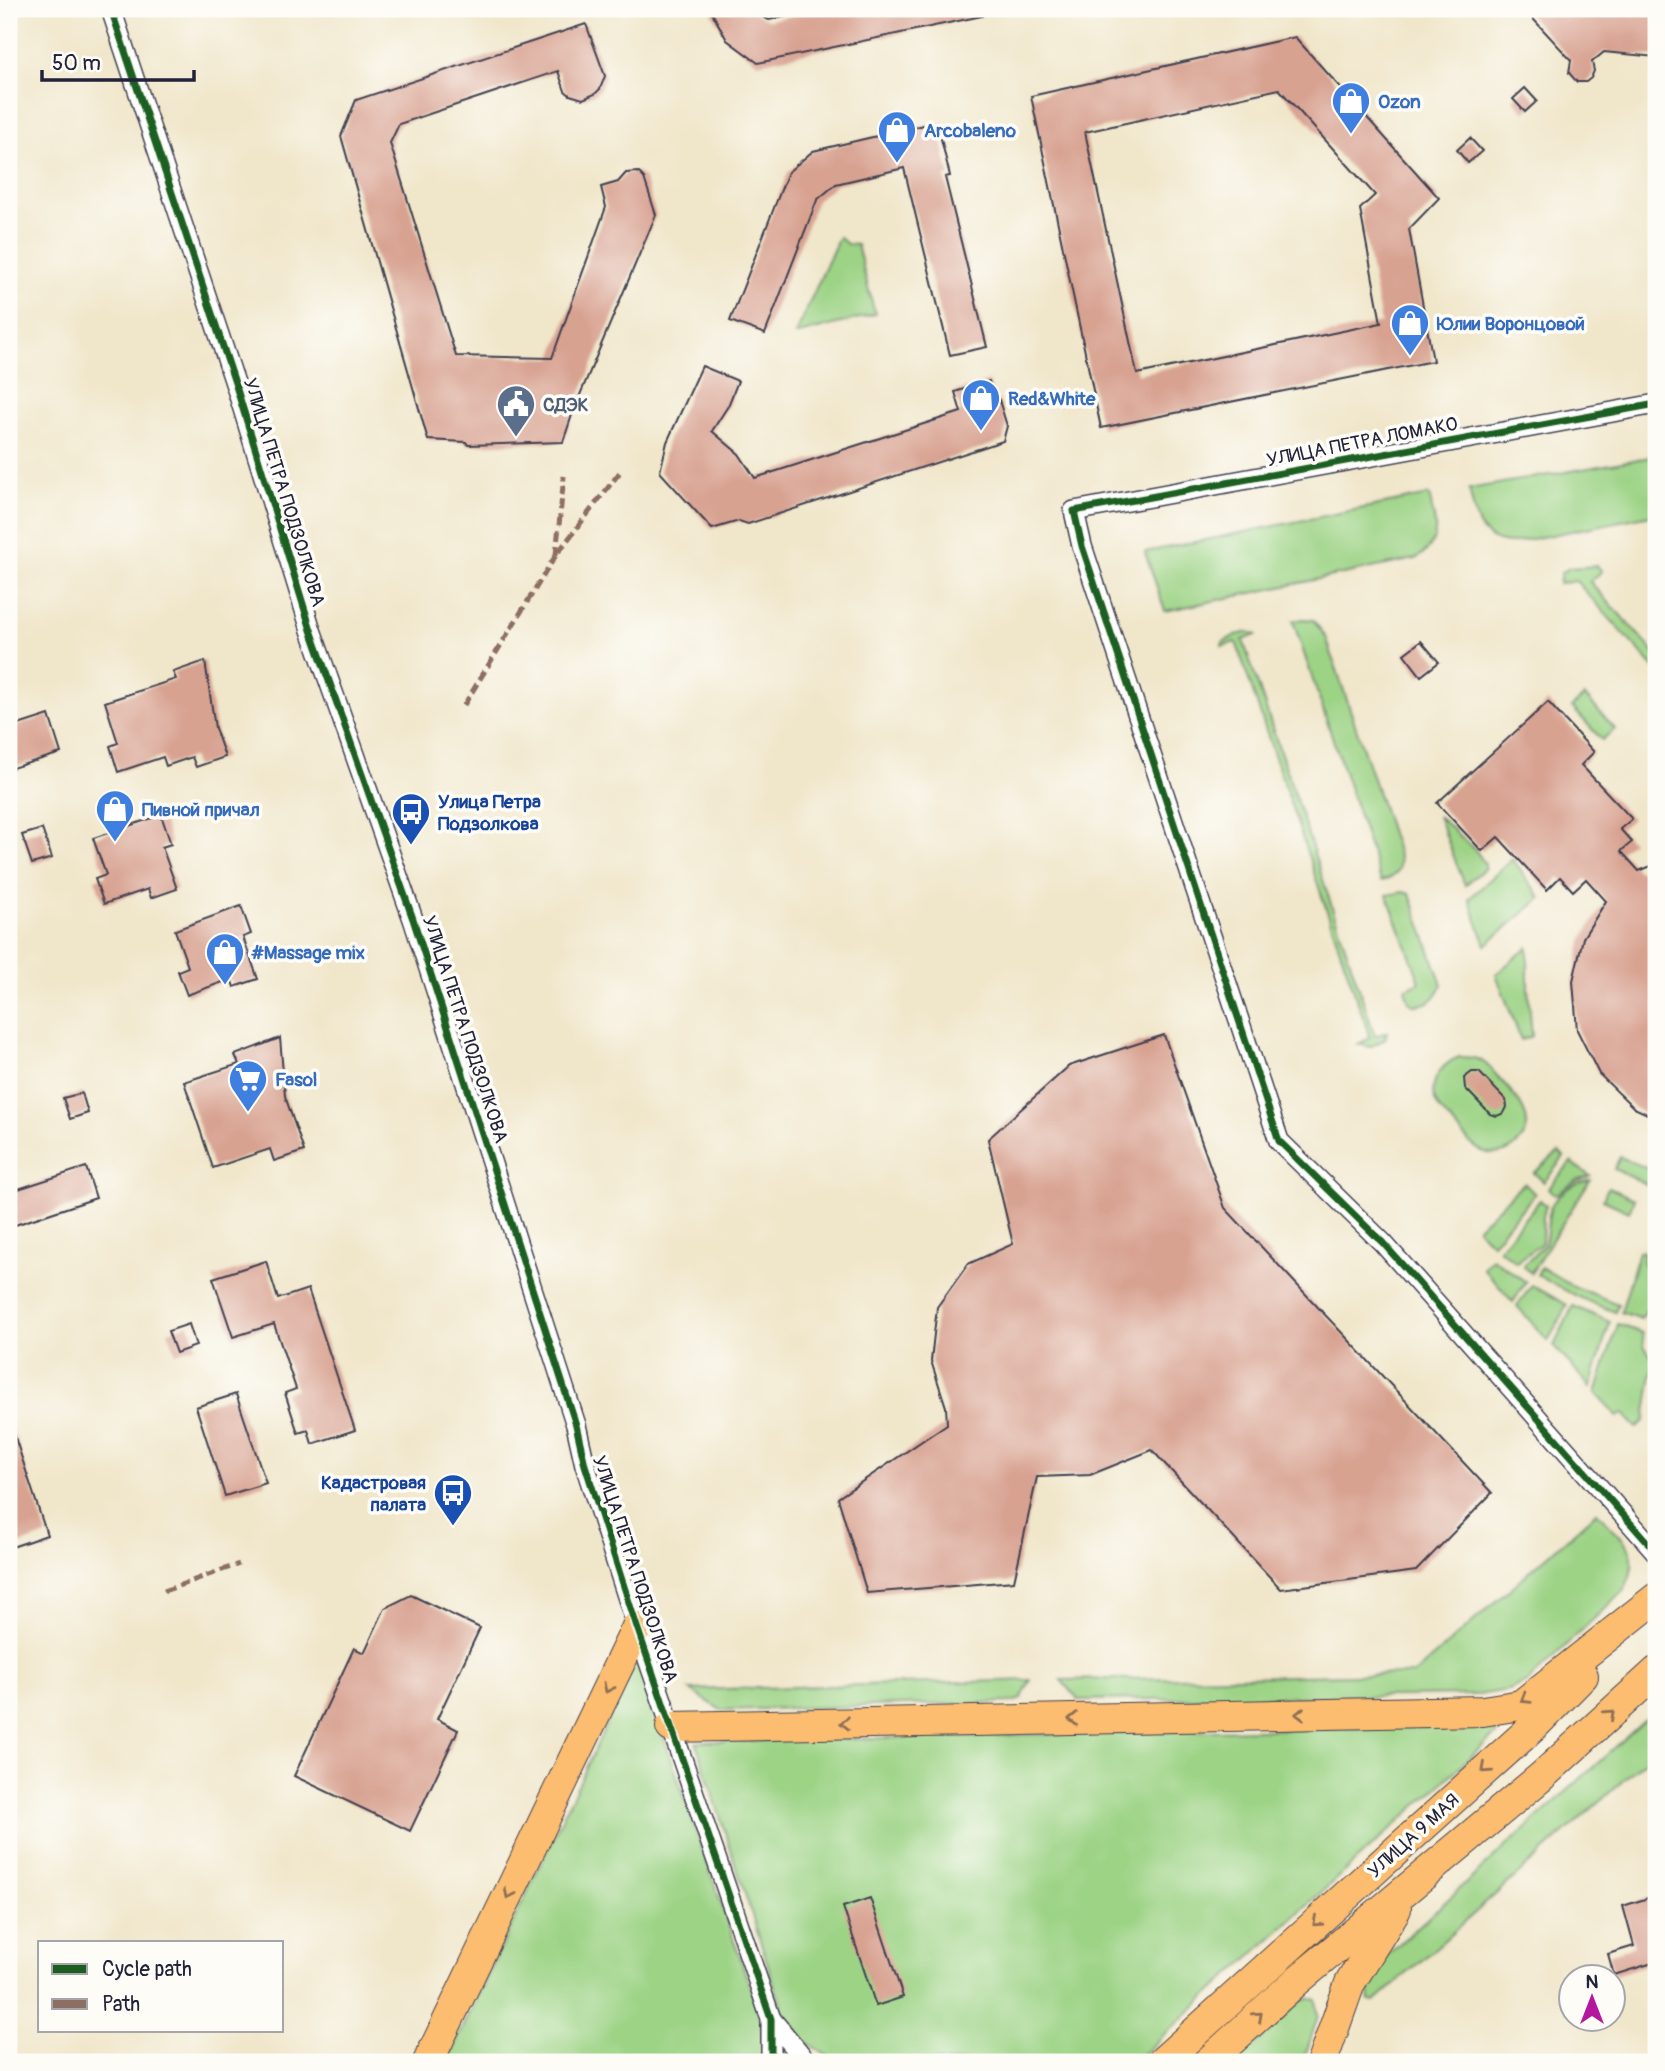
<svg xmlns="http://www.w3.org/2000/svg" width="1665" height="2071" font-family="Pangolin,sans-serif">
<style>
.green{fill:#9cd385;stroke:#5f7a60;stroke-width:2}
.building{fill:#d8a291;fill-rule:evenodd}
.lines{fill:none;stroke-linecap:round;stroke-linejoin:round}
.minor-casing{stroke:#413f50;stroke-width:22}
.primary-casing{stroke:#413f50;stroke-width:32}
.minor{stroke:#fff;stroke-width:19}
.primary{stroke:#fcbd6f;stroke-width:30}
.quiet{stroke:#8d6e63;stroke-width:5;stroke-dasharray:10 5;stroke-linecap:butt}
.cycleway-casing{stroke:#fdfcf7;stroke-width:11}
.cycleway{stroke:#1b5e20;stroke-width:7}
.oneway{stroke:#8f7055}
.labels{text-anchor:middle;stroke-width:7;stroke-linejoin:round;paint-order:stroke}
.shop-label{font-size:19px;font-weight:bold;fill:#366cbe;stroke:#fdfcf7;text-anchor:start}
.service-label{font-size:19px;font-weight:bold;fill:#4e5e75;stroke:#fdfcf7;text-anchor:start}
.street-label{font-size:19px;fill:#22223b;stroke:#fdfcf7}
.transit-label{font-size:19px;font-weight:bold;fill:#164399;stroke:#fdfcf7;text-anchor:start}
</style>
<rect width="100%" height="100%" fill="#fdfcf7"/>
<filter id="ink" filterUnits="userSpaceOnUse"><feTurbulence type="fractalNoise" baseFrequency=".0143" numOctaves="2"/><feDisplacementMap in="SourceGraphic" scale="14" xChannelSelector="R" yChannelSelector="G"/><feConvolveMatrix kernelMatrix="1 2 1 2 8 2 1 2 1" color-interpolation-filters="sRGB"/></filter>
<filter id="wash" filterUnits="userSpaceOnUse"><feTurbulence type="fractalNoise" baseFrequency=".00686" numOctaves="4" result="noise"/><feDisplacementMap in="SourceGraphic" scale="28" xChannelSelector="R" yChannelSelector="G"/><feGaussianBlur stdDeviation="1.57" result="paint"/><feColorMatrix in="noise" values="0 0 0 0 0 0 0 0 0 0 0 0 0 0 0 0 0 1.4 0 .05"/><feComposite in="paint" operator="in"/></filter>
<g filter="url(#wash)">
<rect width="100%" height="100%" fill="#f0e6ca"/>
<g class="green">
<path d="M839,237l8,7 10,1 18,69 -80,21z"/>
<path d="M1656,456v58l-144,29c-36,-1 -36,-26 -43,-54z"/>
<path d="M1429,495c6,27 15,48 -14,64l-250,52 -20,-59z"/>
<path d="M1597,566l5,5 -12,11 66,72v16l-80,-89 -17,2 2,-10 8,-5z"/>
<path d="M1303,619l10,1 13,17 73,220c2,15 -5,21 -18,24l-88,-260z"/>
<path d="M1249,632l7,3 -13,5 132,396 12,-4 -2,7 -15,8 -12,-3 12,-6 -134,-396 -14,4 1,-4 13,-7z"/>
<path d="M1585,696l30,33 -13,11 -30,-33z"/>
<path d="M1438,816l38,35 9,13v4l-20,17z"/>
<path d="M1512,859l29,39 -55,47 -17,-46z"/>
<path d="M1403,892l7,2 32,91c-6,14 -13,20 -29,20l-4,-4 -4,-12 15,-7 -33,-87z"/>
<path d="M1528,947v41l4,48 -11,4 -25,-66z"/>
<path d="M1459,1057c8,0 15,0 21,3 8,4 14,13 20,19 16,18 43,45 15,67 -8,7 -20,10 -30,6 -12,-3 -20,-15 -28,-24 -6,-7 -13,-13 -18,-20 -14,-21 0,-43 20,-51z"/>
<path d="M1559,1152l5,5 -20,25 -10,-9z"/>
<path d="M1620,1157l34,14 -4,15 -36,-17z"/>
<path d="M1571,1162l19,14 -14,5 -21,14 -6,-7z"/>
<path d="M1590,1180l-59,93 -7,-6 1,-3 20,-20c6,-25 -3,-39 24,-56 7,-4 13,-8 21,-8z"/>
<path d="M1524,1183l11,11 -43,49 -15,-15z"/>
<path d="M1608,1187l26,12 -5,13 -26,-12z"/>
<path d="M1540,1200l6,5 -3,11 -1,27 -26,19 -17,-13z"/>
<path d="M1639,1251l5,1 -1,10 13,34 -15,23 -20,-7z"/>
<path d="M1492,1258l34,24 -13,20 -30,-34z"/>
<path d="M1541,1267l30,18 47,19 -3,8c-28,-10 -53,-22 -78,-37z"/>
<path d="M1532,1285l35,20 -19,36 -31,-35z"/>
<path d="M1573,1306l37,16 -20,65 -36,-41z"/>
<path d="M1618,1324l24,9 2,13 10,14 -9,60 -8,8 -14,-15 -5,4 -22,-24z"/>
<path d="M1597,1512c26,28 49,40 26,79l-96,91 -19,8 -30,5 -400,5 -17,-20 353,-6z"/>
<path d="M637,1660l121,350 6,28 -2,24h-315z"/>
<path d="M1031,1680l-10,19 -8,3 -292,8 -31,-20z"/>
<path d="M1656,1710v41l-281,251 -5,-1c-4,-17 7,-32 16,-45z"/>
<path d="M1494,1725l4,7 -364,330h-298l-32,-22 -21,-29 -87,-269z"/>
<path d="M1305,1998l11,2 2,16 -15,46h-68z"/>
</g>
<g id="blocks">
<g class="building">
<path d="M710,9h44l2,5 13,6 56,-11h156l1,7 -224,47 -31,-23z"/>
<path d="M1524,9h132v48l-52,-5 -12,10 2,9 -3,7 -5,4h-9l-8,-9 2,-13z"/>
<path d="M586,24l19,52 -5,13 -5,5 -12,5 -13,-4 -5,-4 -7,-20 -159,53 -9,19 66,213 96,2 54,-151 -5,-20 17,-5 8,-9 12,-1 6,6 12,37 -82,194 -11,33 -95,3 -2,-3 -38,-2 -87,-304 15,-36z"/>
<path d="M1295,37l144,161 -30,31 24,132 -332,67 -70,-332zM1279,89l96,106 -15,14 21,114 -244,51 -52,-242z"/>
<path d="M1525,88l12,13 -12,11 -12,-13z"/>
<path d="M937,122l13,54 -5,1 42,170 -37,8 -46,-187 -68,16 -19,16 -52,134 -35,-13 58,-149 25,-21z"/>
<path d="M1470,138l12,13 -14,12 -11,-13z"/>
<path d="M702,366l36,15 -10,25 -16,25 27,23 16,24 206,-66 -6,-20 34,-11 6,20 4,-1 8,26 -4,15 -255,83 -9,-3 -27,8 -52,-57 7,-30z"/>
<path d="M1421,641l18,21 -18,14 -17,-22z"/>
<path d="M205,661l10,67 10,29 -29,10 -4,-10 -26,9 -3,-9 -45,15 -8,-26 8,-3 -13,-41 71,-23 -3,-7z"/>
<path d="M1548,702l46,50 -13,13 51,54 -12,10 12,13 -11,9 18,20 17,-7v254l-22,-10 -35,-34 -22,-44 -4,-49 10,-43 23,-37 -20,-22 -13,12 -13,-14 -13,13 -49,-53 -16,14 -45,-48z"/>
<path d="M49,715l12,38 -52,16v-41z"/>
<path d="M161,815l10,29 -9,3 15,42 -26,9 -3,-9 -44,15 -9,-25 11,-4 -13,-37z"/>
<path d="M42,829l10,29 -20,6 -10,-29z"/>
<path d="M241,906l10,28 -8,3 15,42 -24,8 -3,-8 -44,16 -9,-24 10,-4 -13,-37z"/>
<path d="M1164,1035l61,173 267,285 -76,78 -135,18 -129,-139 -62,25 -53,2 -23,104 -147,12 -29,-95 109,-74 -1,-17 -15,-46 6,-54 31,-43 45,-20 -25,-105 81,-73z"/>
<path d="M280,1038l5,58 19,55 -30,10 -4,-12 -57,19 -29,-86 55,-18 -4,-9z"/>
<path d="M1472,1072h7l27,28 1,7 -3,6 -7,3 -7,-2 -25,-26 -1,-10z"/>
<path d="M82,1093l6,20 -18,6 -7,-21z"/>
<path d="M86,1167l10,31 -87,29v-35z"/>
<path d="M266,1261l12,38 30,-10 47,141 -43,14 -4,-14 -10,3 -13,-40 11,-4 -22,-65 -41,13 -20,-59z"/>
<path d="M189,1324l7,22 -20,7 -8,-22z"/>
<path d="M236,1394l30,89 -41,13 -29,-89z"/>
<path d="M12,1428l35,107 -38,13v-119z"/>
<path d="M411,1595l69,33 -43,91 21,11 -48,101 -116,-55 60,-128 10,5 21,-45z"/>
<path d="M870,1898l33,99 -27,9 -33,-99z"/>
<path d="M1648,1898l8,25v39l-42,13 -6,-21 26,-8 -11,-40z"/>
</g>
</g>
</g>
<g filter="url(#ink)">
<use href="#blocks" fill-opacity="0" stroke="#413f50" stroke-width="2"/>
<g class="lines">
<g class="minor-casing">
<g id="minor">
<path d="M111,9l125,377 75,244 102,289 163,506 9,40 52,162 134,392v43"/>
<path d="M1656,404l-582,107 8,35 197,595 104,102 273,309"/>
<path d="M771,2019l36,43"/>
</g>
</g>
<g class="primary-casing">
<g id="primary">
<path d="M671,1727l812,-16 38,-6 135,-107"/>
<path d="M428,2062l209,-435"/>
<path d="M1162,2062l371,-335 50,-51"/>
<path d="M1208,2062l90,-82 243,-203 115,-105"/>
<path d="M1322,2062l28,-79 46,-74"/>
</g>
</g>
<use href="#minor" class="minor"/>
<use href="#primary" class="primary"/>
<g class="quiet">
<path d="M556,555l8,-79"/>
<path d="M464,705l92,-150 64,-83"/>
<path d="M164,1591l75,-27"/>
</g>
<g class="cycleway-casing">
<g id="cycleway">
<path d="M111,9l125,377 75,244 102,289 163,506 9,40 52,162 134,392v43"/>
<path d="M1656,404l-582,107 8,35 197,595 104,102 273,309"/>
</g>
</g>
<use href="#cycleway" class="cycleway"/>
</g>
<defs><path id="oneway-chevron" d="M-2-3.5L2.5 0L-2 3.5" fill="none" stroke-width="1.6" stroke-linecap="round" stroke-linejoin="round" transform="scale(1.75)"/></defs>
<g class="oneway">
<use href="#oneway-chevron" transform="translate(608 1688) rotate(116)"/>
<use href="#oneway-chevron" transform="translate(1525 1699) rotate(149)"/>
<use href="#oneway-chevron" transform="translate(1300 1714) rotate(179)"/>
<use href="#oneway-chevron" transform="translate(1610 1714) rotate(-42)"/>
<use href="#oneway-chevron" transform="translate(1073 1719) rotate(179)"/>
<use href="#oneway-chevron" transform="translate(845 1723) rotate(179)"/>
<use href="#oneway-chevron" transform="translate(1486 1769) rotate(138)"/>
<use href="#oneway-chevron" transform="translate(509 1894) rotate(116)"/>
<use href="#oneway-chevron" transform="translate(1317 1922) rotate(138)"/>
<use href="#oneway-chevron" transform="translate(1258 2016) rotate(-42)"/>
</g>
</g>
<defs>
<g id="shop-pin" transform="scale(2.0125)"><path d="M0 17L-7.5 6A9.5 9.5 0 1 1 7.5 6Z" fill="#3f7fe0" stroke="#fdfcf7"/><path d="M-5-2.5h2.3a2.7 3.5 0 0 1 5.4 0H5L5.5 6h-11ZM-1.5-2.5h3a1.5 2.3 0 0 0-3 0Z" fill="#fff"/></g>
<g id="civic-pin" transform="scale(2.0125)"><path d="M0 17L-7.5 6A9.5 9.5 0 1 1 7.5 6Z" fill="#5c6f8a" stroke="#fdfcf7"/><path d="M-.6-6.5H3V-4.5H.6V-3L4-1V1h2V6H-6V1h2V-1L-.6-3ZM-1.2 2.5V6h2.4V2.5Z" fill="#fff"/></g>
<g id="bus-pin" transform="scale(2.0125)"><path d="M0 17L-7.5 6A9.5 9.5 0 1 1 7.5 6Z" fill="#1a4fb4" stroke="#fdfcf7"/><path d="M-5-6H5V4H4V6H2V4H-2V6H-4V4H-5ZM-3.5-4V0h7V-4ZM-3.5 1.2v1.5H-2V1.2ZM2 1.2v1.5H3.5V1.2Z" fill="#fff"/></g>
<g id="supermarket-pin" transform="scale(2.0125)"><path d="M0 17L-7.5 6A9.5 9.5 0 1 1 7.5 6Z" fill="#3f7fe0" stroke="#fdfcf7"/><path d="M-6-5.5h2.5l.6 2H6L4.5 2H-2.5L-4.4-4H-6ZM-1.5 3.2a1.3 1.3 0 1 0 .1 0ZM3 3.2a1.3 1.3 0 1 0 .1 0Z" fill="#fff"/></g>
</defs>
<g fill-rule="evenodd">
<use href="#shop-pin" x="1351" y="101"/>
<use href="#shop-pin" x="897" y="130"/>
<use href="#shop-pin" x="1410" y="323"/>
<use href="#shop-pin" x="981" y="398"/>
<use href="#civic-pin" x="516" y="404"/>
<use href="#shop-pin" x="115" y="809"/>
<use href="#bus-pin" x="411" y="812"/>
<use href="#shop-pin" x="225" y="952"/>
<use href="#supermarket-pin" x="248" y="1079"/>
<use href="#bus-pin" x="453" y="1493"/>
</g>
<g class="labels">
<g class="shop-label">
<text x="1378" y="108">Ozon</text>
<text x="924" y="137">Arcobaleno</text>
<text x="1437" y="330">Юлии Воронцовой</text>
<text x="1008" y="405">Red&amp;White</text>
<text x="142" y="816">Пивной причал</text>
<text x="252" y="959">#Massage mix</text>
<text x="275" y="1086">Fasol</text>
</g>
<g class="service-label">
<text x="543" y="411">СДЭК</text>
</g>
<g class="street-label">
<text transform="translate(1362 441) rotate(-11)" y="7">УЛИЦА ПЕТРА ЛОМАКО</text>
<text transform="translate(285 492) rotate(73)" y="7">УЛИЦА ПЕТРА ПОДЗОЛКОВА</text>
<text transform="translate(466 1029) rotate(72)" y="7">УЛИЦА ПЕТРА ПОДЗОЛКОВА</text>
<text transform="translate(636 1569) rotate(72)" y="7">УЛИЦА ПЕТРА ПОДЗОЛКОВА</text>
<text transform="translate(1413 1835) rotate(-42)" y="7">УЛИЦА 9 МАЯ</text>
</g>
<g class="transit-label">
<text x="438" y="808">Улица Петра<tspan x="438" dy="22">Подзолкова</tspan></text>
<text x="426" y="1489" text-anchor="end">Кадастровая<tspan x="426" dy="22">палата</tspan></text>
</g>
</g>
<rect width="1665" height="2071" fill="none" stroke="#fdfcf7" stroke-width="35"/>
<rect x="38" y="1941" width="245" height="91" fill="#fdfcf7" stroke="#a5a5ac" stroke-width="2"/>
<rect x="52" y="1964" width="35" height="10" fill="#1b5e20" stroke="#a5a5ac" stroke-width="2"/>
<text x="102" y="1976" font-size="21" fill="#22223b">Cycle path</text>
<rect x="52" y="1999" width="35" height="10" fill="#8d6e63" stroke="#a5a5ac" stroke-width="2"/>
<text x="102" y="2011" font-size="21" fill="#22223b">Path</text>
<g transform="translate(1592 1998)"><circle r="33" fill="#fdfcf7" stroke="#a5a5ac" stroke-width="2"/>
<path d="M0-5L12 26L0 18L-12 26Z" fill="#b5179e"/>
<text y="-10" font-size="19" font-weight="bold" text-anchor="middle" fill="#22223b">N</text>
</g>
<path d="M42 70v10h152v-10" fill="none" stroke="#22223b" stroke-width="3.5"/>
<text x="52" y="70" font-size="21" fill="#22223b" stroke="#fdfcf7" stroke-width="5" paint-order="stroke">50 m</text>
</svg>
